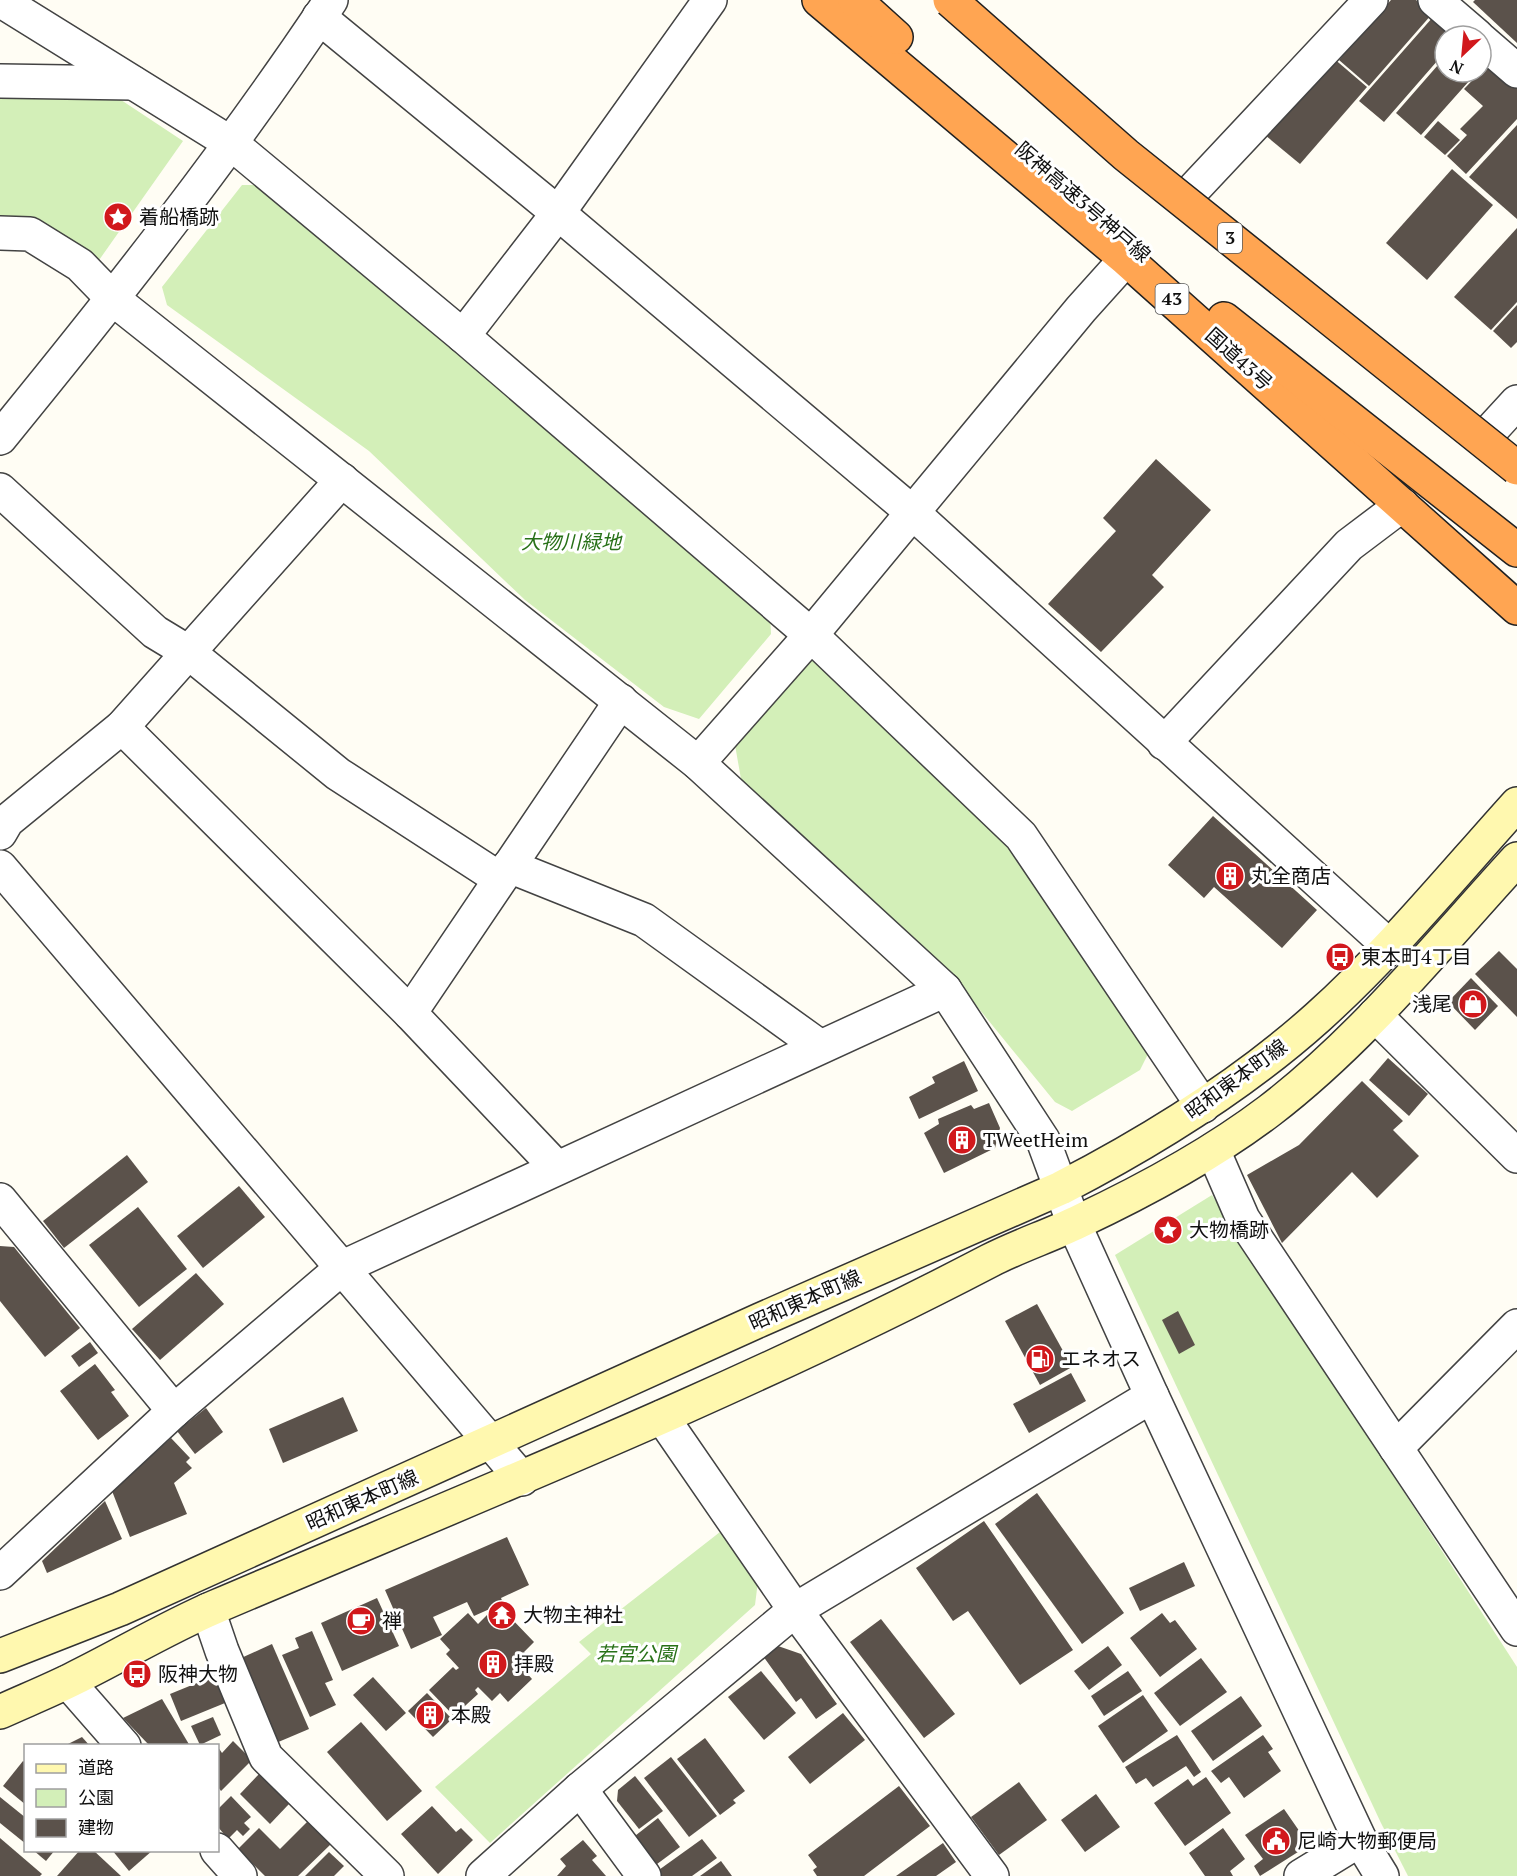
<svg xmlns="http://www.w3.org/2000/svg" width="1517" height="1876" font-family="'PT Serif','Noto Sans JP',serif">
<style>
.park{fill:#d3efb8}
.building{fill:#5b524b}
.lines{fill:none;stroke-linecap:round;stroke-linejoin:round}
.street-casing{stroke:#434343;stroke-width:36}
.secondary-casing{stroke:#323232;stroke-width:36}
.highway-casing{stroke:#212121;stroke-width:36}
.street{stroke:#fff;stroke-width:33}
.secondary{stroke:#fff8af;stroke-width:33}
.highway{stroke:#ffa552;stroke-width:33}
.highway-bridge-casing{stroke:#212121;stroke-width:36;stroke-linecap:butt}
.highway-bridge{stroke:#ffa552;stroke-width:33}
.labels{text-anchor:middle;stroke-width:6;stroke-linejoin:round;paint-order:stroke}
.shield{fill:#fff;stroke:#585858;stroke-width:1.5}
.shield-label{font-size:18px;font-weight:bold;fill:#101010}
.street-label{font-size:20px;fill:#101010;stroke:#fff}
.poi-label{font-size:20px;fill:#101010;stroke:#fff;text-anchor:start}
.park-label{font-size:20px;font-style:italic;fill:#287118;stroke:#fff}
</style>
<rect width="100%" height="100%" fill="#fffdf4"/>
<g class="park">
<path d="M112,94l71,47 -86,122 -60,-45h-37v-123z"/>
<path d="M242,185h19l509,427 1,22 -72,85 -35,-12 -139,-107 -156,-149 -202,-146 -5,-18z"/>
<path d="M808,658l14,1 175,167 151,228 -8,16 -68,41 -17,-9 -102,-125 -212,-198 -6,-34z"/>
<path d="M1212,1195l305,472v209h-109l-27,-53 -266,-568z"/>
<path d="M720,1532l38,49 -3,24 -265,238 -55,-56 156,-133 -12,-12z"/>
</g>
<g class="building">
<path d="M1391,0h25l16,14 -63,72 -30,-26z"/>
<path d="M1475,0h42v43l-44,-41z"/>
<path d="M1433,17l22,19h-10v16l-61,70 -25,-21z"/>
<path d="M1332,57l35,30 -67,77 -35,-29z"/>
<path d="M1445,57v15h21l-3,2 7,6 -49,55 -25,-22z"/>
<path d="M1489,63l28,26v30l-51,55 -19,-18 20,-21 -7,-6 23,-23 -19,-17z"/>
<path d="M1438,121l22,19 -15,15 -21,-18z"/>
<path d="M1517,125v94l-48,-42z"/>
<path d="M1452,169l41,36 -66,75 -41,-37z"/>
<path d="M1517,228v74l-26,28 -37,-33z"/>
<path d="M1517,305v37l-6,6 -18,-17z"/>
<path d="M1156,459l55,51 -59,65 12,12 -63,65 -53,-48 68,-73 -13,-13z"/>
<path d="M1213,816l104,94 -35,38 -68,-61 -10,11 -36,-33z"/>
<path d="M1499,951l18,18v48l-42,-43z"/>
<path d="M1471,978l27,28 -23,24 -27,-28z"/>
<path d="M1388,1058l40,36 -19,22 -40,-36z"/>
<path d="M964,1061l14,30 -59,28 -10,-22 26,-14 -3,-6z"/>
<path d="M1362,1081l41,40 -10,9 26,26 -42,42 -25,-26 -70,71 -35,-68 52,-30z"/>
<path d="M989,1103l11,25 -5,20 -51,25 -20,-40 15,-9 -1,-5 33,-14 3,4z"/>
<path d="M127,1155l21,27 -84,66 -21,-27z"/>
<path d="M239,1186l26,31 -62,51 -26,-32z"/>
<path d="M138,1207l49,62 -48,38 -50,-62z"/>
<path d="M0,1246l14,1 66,81 -35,29 -45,-56z"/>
<path d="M196,1273l28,31 -64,56 -28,-31z"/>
<path d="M1037,1304l35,63 -32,18 -35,-64z"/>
<path d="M1178,1311l17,34 -16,9 -17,-34z"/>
<path d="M90,1342l8,11 -19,14 -8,-11z"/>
<path d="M95,1364l20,26 -4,2 18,24 -31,24 -38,-49z"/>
<path d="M1071,1373l15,28 -57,32 -16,-29z"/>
<path d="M343,1397l15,34 -75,32 -14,-34z"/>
<path d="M206,1408l17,24 -28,22 -18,-23z"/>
<path d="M171,1438l19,20 -4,4 6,6 -18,15 13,31 -57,23 -18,-46z"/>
<path d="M1037,1493l87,120 -42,31 -87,-120z"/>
<path d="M105,1501l17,38 -75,34 -5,-12z"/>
<path d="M984,1521l89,129 -53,35 -52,-74 -15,10 -37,-53z"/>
<path d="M507,1537l22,48 -28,13 2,5 -29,13 -7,-14 -34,15 9,18 -31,14 -26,-59z"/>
<path d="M1184,1562l11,24 -55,25 -11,-23z"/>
<path d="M377,1598l22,48 -57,25 -21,-48z"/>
<path d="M468,1613l10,11 9,-9 9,9 11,-10 27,28 -10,10 9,10 -9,8 8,9 -24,23 -8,-9 -8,8 -14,-14 -3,3 3,4 -24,22 -25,-26 24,-23 3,3 3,-2 -13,-14 4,-4 -10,-11z"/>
<path d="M1162,1613l8,10 5,-3 22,29 -37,28 -30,-39z"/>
<path d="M881,1619l74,95 -31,24 -74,-96z"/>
<path d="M312,1631l21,49 -8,3 11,22 -26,12 -28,-62 17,-7 -4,-10z"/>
<path d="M272,1644l37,85 -33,14 -37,-84z"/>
<path d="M778,1646l23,8 36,50 -21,15 -15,-21 -5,4 -33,-46z"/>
<path d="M1108,1646l14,19 -33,25 -15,-19z"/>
<path d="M1201,1658l26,34 -47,34 -26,-33z"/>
<path d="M761,1671l35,42 -32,27 -36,-43z"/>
<path d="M1128,1671l14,20 -38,25 -13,-20z"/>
<path d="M214,1676l11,27 -44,18 -11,-27z"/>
<path d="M373,1677l33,36 -20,18 -33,-36z"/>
<path d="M427,1693l25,26 -19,18 -25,-26z"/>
<path d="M1143,1695l25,36 -45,32 -25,-37z"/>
<path d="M1241,1696l21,30 -49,35 -22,-30z"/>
<path d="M162,1699l28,47h-40l-27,-28z"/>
<path d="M843,1713l22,27 -55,44 -22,-27z"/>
<path d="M213,1717l8,18 -21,10 -9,-19z"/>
<path d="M361,1722l61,69 -35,30 -60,-69z"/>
<path d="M1177,1735l24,37 -7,5 -8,-11 -33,21 -7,-9 -10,6 -11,-17z"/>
<path d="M1263,1735l10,14 -5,3 13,19 -37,27 -15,-21 -8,6 -10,-12z"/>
<path d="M82,1737l8,9h-26z"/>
<path d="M705,1738l40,53 -12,9 3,3 -16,12 -43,-56z"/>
<path d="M233,1741l19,19 -31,31 -3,-4v-40l4,6z"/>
<path d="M671,1757l46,59 -28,21 -45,-59z"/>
<path d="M23,1761l3,2v42l-23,-19z"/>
<path d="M259,1774l30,30 -19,20 -30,-30z"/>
<path d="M635,1776l28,35 -24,18 -22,-28 1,-11z"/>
<path d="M1206,1777l25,36 -46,33 -31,-43 34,-24 5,7z"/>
<path d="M1019,1782l28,38 -48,35 -28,-38z"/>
<path d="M899,1786l31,40 -66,50h-47l-4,-6 4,-3 -9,-12z"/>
<path d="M1096,1794l24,33 -35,25 -24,-32z"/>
<path d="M231,1796l20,21 -7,6 6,6 -7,7 -6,-6 -9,9 -10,-12v-18z"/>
<path d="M0,1797l26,21v26l-26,-21z"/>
<path d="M432,1806l24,26 5,-4 12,12 -35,34 -37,-40z"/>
<path d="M1284,1809l25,36 -49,31 -6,-10 9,-7 -18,-24z"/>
<path d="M658,1818l22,29 -27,20 -22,-28z"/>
<path d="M308,1821l23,23 -33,32h-33l-27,-27 21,-21 21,21z"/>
<path d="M1223,1828l22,31 -15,12 3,5h-28l-16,-23z"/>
<path d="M0,1838l42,36 -2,2h-40z"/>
<path d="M702,1839l15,19 -25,18h-33l-3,-4z"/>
<path d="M583,1840l14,16 -5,4 14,16h-49l9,-10 -6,-7z"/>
<path d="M943,1843l13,19 -20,14h-40z"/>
<path d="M33,1850h22l-9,11z"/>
<path d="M80,1850h13l28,26h-64z"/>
<path d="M112,1850h41l-24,21z"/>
<path d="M329,1852l15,14 -10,10h-29z"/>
<path d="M721,1861l11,15h-32z"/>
</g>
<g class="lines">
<g class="street-casing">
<g id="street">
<path d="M0,0l232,144 231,192 348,299 210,201 182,270"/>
<path d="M1435,0l42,36"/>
<path d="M319,17l239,196 354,299 477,434"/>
<path d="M1481,40l36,31"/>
<path d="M0,81l133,2"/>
<path d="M1190,193l181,-193"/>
<path d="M0,233l30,1 50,31 33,34 585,464 247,227 98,150 31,84 78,172 208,444 22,36"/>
<path d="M463,336l95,-123 152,-213"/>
<path d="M0,438c116,-142 229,-285 331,-438"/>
<path d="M1483,439l34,-37"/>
<path d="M0,490l155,142 33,20 150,122 162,105"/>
<path d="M122,727l288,286 146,154"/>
<path d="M1164,743l185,-198 53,-40"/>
<path d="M698,763l113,-128 270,-326 45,-50"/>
<path d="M0,833l7,-12 115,-94 220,-247"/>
<path d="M509,866l135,54 175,126"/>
<path d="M0,867l522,612"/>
<path d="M410,1013l211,-312"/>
<path d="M1375,1015l142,141"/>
<path d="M1213,1150l30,69 274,410"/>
<path d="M0,1200l174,211"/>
<path d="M662,1417l133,193 197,266"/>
<path d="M1396,1448l121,-122"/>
<path d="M0,1573l174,-162 169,-144 602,-277"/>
<path d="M208,1610l14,41 44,106 121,119"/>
<path d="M68,1682l56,64"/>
<path d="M580,1789l64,87"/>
<path d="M217,1850l23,26"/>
<path d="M483,1876l97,-87 215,-179 357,-214"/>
<path d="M1301,1876l59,-36"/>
</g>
</g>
<g class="secondary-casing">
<g id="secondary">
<path d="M0,1656l120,-47 640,-289 301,-132c91,-47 180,-102 257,-171 72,-65 134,-141 199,-213"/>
<path d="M0,1712c24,-11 49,-21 73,-33 47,-23 93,-51 142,-72 260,-111 523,-215 774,-346 29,-15 60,-25 89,-39 66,-31 133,-67 191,-111 93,-71 169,-166 248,-252"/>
</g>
</g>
<g class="highway-casing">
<g id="highway">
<path d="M819,0l307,259 391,349"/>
<path d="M855,0l41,37"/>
<path d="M1224,319l293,231"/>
</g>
</g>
<use href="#street" class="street"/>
<use href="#secondary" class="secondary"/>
<use href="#highway" class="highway"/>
<g class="highway-bridge-casing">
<path id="highway-bridge" d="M950,0l176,155 391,313"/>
</g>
<use href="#highway-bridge" class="highway-bridge"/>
</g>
<defs>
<g id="sight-disc" transform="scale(1.5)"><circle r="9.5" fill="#d1181c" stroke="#fff"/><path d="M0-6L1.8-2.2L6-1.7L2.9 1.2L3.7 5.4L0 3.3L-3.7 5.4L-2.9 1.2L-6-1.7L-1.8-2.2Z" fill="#fff"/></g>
<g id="building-disc" transform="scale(1.5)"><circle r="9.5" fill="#d1181c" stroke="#fff"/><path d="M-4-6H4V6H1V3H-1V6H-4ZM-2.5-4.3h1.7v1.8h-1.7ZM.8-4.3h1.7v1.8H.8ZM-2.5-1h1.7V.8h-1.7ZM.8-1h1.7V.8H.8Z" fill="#fff"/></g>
<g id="bus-disc" transform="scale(1.5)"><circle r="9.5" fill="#d1181c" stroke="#fff"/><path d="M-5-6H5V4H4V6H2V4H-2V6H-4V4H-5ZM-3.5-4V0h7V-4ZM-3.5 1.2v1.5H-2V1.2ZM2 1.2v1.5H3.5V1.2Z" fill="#fff"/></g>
<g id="shop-disc" transform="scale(1.5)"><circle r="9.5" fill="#d1181c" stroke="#fff"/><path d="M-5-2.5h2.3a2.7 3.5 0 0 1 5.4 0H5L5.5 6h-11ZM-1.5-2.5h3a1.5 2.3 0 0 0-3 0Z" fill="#fff"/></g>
<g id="fuel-disc" transform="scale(1.5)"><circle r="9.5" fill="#d1181c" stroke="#fff"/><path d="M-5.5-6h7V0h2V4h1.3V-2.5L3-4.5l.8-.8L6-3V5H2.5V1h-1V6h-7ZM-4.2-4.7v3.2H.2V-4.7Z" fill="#fff"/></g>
<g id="temple-disc" transform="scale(1.5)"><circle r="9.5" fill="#d1181c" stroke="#fff"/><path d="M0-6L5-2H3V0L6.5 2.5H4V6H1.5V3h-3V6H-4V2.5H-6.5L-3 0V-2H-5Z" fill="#fff"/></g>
<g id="cafe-disc" transform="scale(1.5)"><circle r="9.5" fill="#d1181c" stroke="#fff"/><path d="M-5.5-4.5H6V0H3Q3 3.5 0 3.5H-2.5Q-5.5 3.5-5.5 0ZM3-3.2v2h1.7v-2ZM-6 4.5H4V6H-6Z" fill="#fff"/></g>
<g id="civic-disc" transform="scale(1.5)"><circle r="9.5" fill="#d1181c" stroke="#fff"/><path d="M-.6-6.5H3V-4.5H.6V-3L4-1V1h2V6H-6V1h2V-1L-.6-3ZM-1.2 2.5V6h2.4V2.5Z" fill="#fff"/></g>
</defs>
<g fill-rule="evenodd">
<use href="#sight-disc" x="118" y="217"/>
<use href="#building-disc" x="1230" y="876"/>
<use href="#bus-disc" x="1340" y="957"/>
<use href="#shop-disc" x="1473" y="1004"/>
<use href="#building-disc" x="962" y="1140"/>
<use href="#sight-disc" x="1168" y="1230"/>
<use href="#fuel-disc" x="1040" y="1359"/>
<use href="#temple-disc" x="502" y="1615"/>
<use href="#cafe-disc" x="361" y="1621"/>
<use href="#building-disc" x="493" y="1664"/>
<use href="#bus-disc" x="137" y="1674"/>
<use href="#building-disc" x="430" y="1715"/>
<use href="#civic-disc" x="1276" y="1841"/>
</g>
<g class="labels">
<g class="shield">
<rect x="1218" y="223" width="24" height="30" rx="4.5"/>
<rect x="1155.5" y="284" width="33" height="30" rx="4.5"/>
</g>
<g class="shield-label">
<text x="1230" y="244">3</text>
<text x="1172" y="305">43</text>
</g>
<g class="street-label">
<text transform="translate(1083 202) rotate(41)" y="7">阪神高速3号神戸線</text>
<text transform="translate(1239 359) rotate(42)" y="7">国道43号</text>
<text transform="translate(1236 1079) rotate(-36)" y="7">昭和東本町線</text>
<text transform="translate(805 1300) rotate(-24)" y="7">昭和東本町線</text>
<text transform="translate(362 1500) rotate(-24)" y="7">昭和東本町線</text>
</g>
<g class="poi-label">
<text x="139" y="224">着船橋跡</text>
<text x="1251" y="883">丸全商店</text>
<text x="1361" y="964">東本町4丁目</text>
<text x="1452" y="1011" text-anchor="end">浅尾</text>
<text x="983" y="1147">TWeetHeim</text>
<text x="1189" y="1237">大物橋跡</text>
<text x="1061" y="1366">エネオス</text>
<text x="523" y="1622">大物主神社</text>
<text x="382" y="1628">禅</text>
<text x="514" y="1671">拝殿</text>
<text x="158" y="1681">阪神大物</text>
<text x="451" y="1722">本殿</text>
<text x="1297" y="1848">尼崎大物郵便局</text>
</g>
<g class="park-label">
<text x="571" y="549">大物川緑地</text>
<text x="636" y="1661">若宮公園</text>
</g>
</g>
<rect x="24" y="1744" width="195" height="108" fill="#ffffff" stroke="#9f9f9f" stroke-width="1.5"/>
<rect x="36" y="1764" width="30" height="9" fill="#fff8af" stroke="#9f9f9f" stroke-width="1.5"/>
<text x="78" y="1774" font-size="18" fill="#101010">道路</text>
<rect x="36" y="1789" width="30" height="18" fill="#d3efb8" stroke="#9f9f9f" stroke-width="1.5"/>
<text x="78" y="1804" font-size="18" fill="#101010">公園</text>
<rect x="36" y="1819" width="30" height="18" fill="#5b524b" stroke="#9f9f9f" stroke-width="1.5"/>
<text x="78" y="1834" font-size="18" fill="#101010">建物</text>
<g transform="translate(1463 54) rotate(206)"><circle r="28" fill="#ffffff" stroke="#9f9f9f" stroke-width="1.5"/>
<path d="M0-4.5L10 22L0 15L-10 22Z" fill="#d1181c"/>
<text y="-9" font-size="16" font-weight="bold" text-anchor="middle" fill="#101010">N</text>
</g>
</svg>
